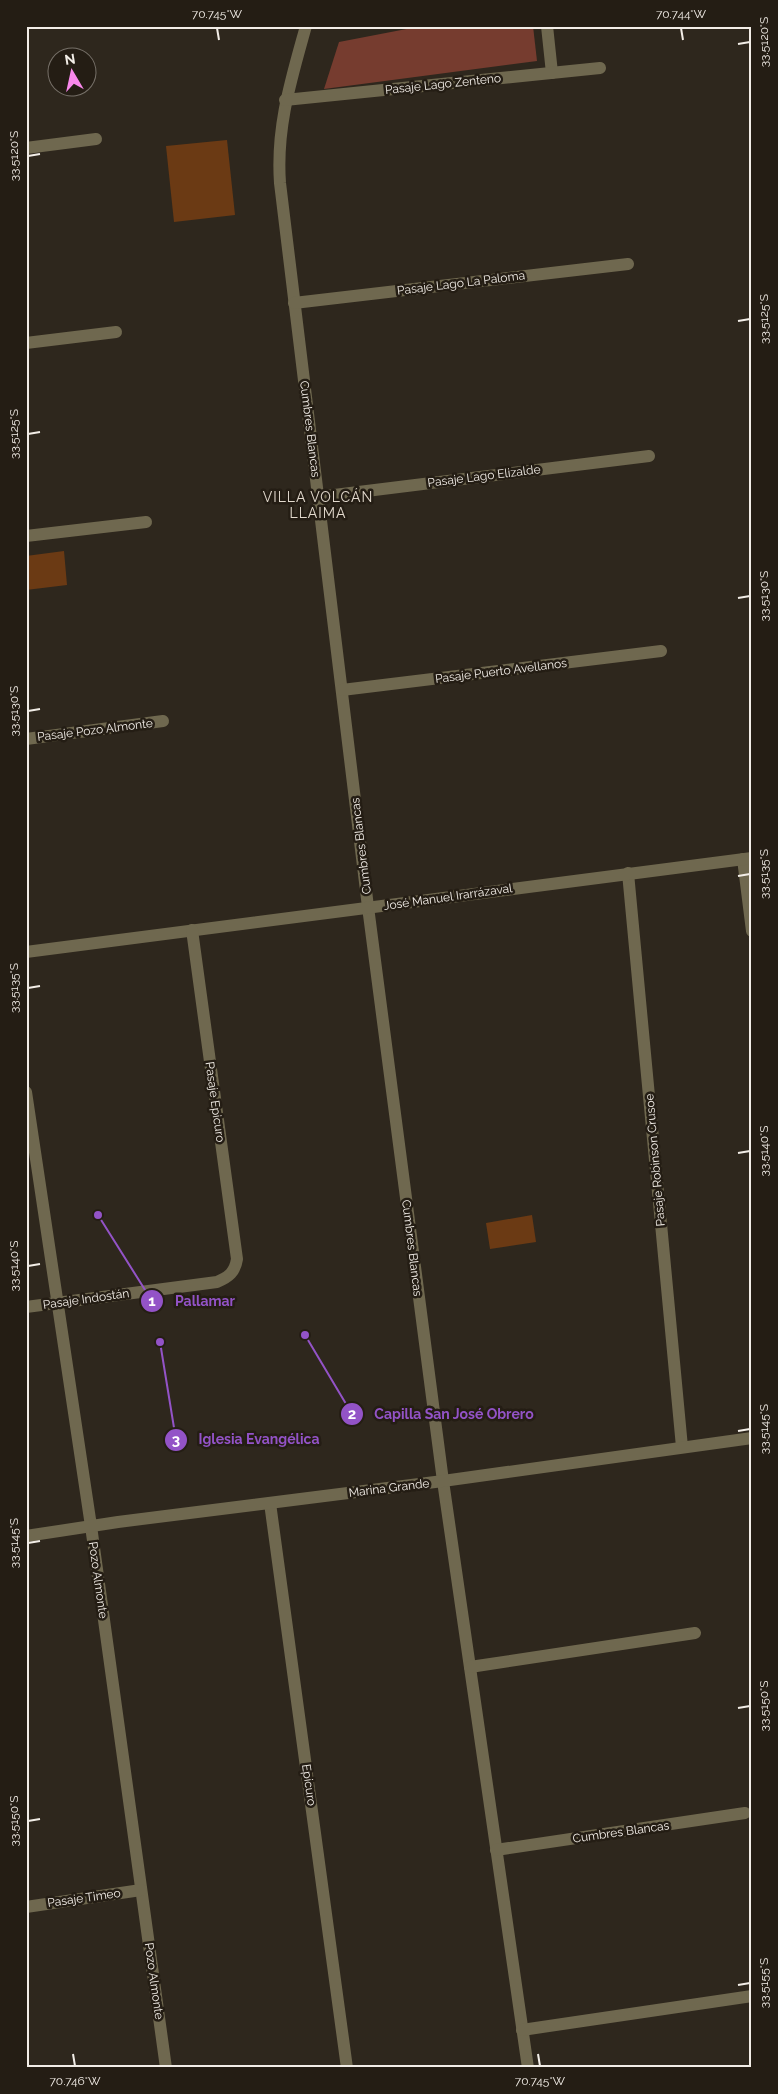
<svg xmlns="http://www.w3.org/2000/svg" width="778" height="2094" font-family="Raleway,sans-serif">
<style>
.green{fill:#763c2f}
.building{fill:#6b3a14}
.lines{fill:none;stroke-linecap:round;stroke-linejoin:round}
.minor{stroke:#6f684f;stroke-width:12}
.ticks{fill:none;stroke:#f2ede7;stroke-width:2}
.labels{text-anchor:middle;stroke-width:5;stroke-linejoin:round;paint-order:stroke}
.street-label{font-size:12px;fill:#f2ede7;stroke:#241d14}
.neighbourhood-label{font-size:14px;letter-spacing:1px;fill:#e3dace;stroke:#241d14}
.leader{fill:none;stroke:#9353c7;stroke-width:2}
.callout-dot{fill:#9353c7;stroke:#241d14;stroke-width:2}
.mark-label{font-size:15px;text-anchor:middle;font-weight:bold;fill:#fff}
.callout-label{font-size:14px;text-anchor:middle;font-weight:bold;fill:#9353c7;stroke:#241d14;stroke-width:5;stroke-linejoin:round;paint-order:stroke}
.neatline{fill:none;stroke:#f2ede7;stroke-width:2}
.ticks-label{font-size:12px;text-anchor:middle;fill:#f2ede7}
</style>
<rect width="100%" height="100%" fill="#2e271d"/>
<path class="green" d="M422,26h111l4,35 -213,28 15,-47z"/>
<g class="building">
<path d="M227,140l8,75 -61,7 -8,-76z"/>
<path d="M64,551l3,34 -41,5v-34z"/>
<path d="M532,1215l4,27 -46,7 -4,-26z"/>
</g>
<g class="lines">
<g class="minor">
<path d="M306,26c-15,54 -30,101 -26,157l88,724 75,574 85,587"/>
<path d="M547,26l5,47"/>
<path d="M285,100l315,-32"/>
<path d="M26,148l70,-9"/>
<path d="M294,303l334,-39"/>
<path d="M26,343l90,-11"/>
<path d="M318,497l331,-41"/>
<path d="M26,536l120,-14"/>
<path d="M342,690l319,-39"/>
<path d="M26,739l137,-18"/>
<path d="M743,859l9,72"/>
<path d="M628,873l54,574"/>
<path d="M26,952l726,-94"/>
<path d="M26,1092l65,434 75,542"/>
<path d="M26,1307l191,-25c12,-5 18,-10 20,-23l-45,-329"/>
<path d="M270,1503l77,565"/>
<path d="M26,1536l92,-14 325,-41 309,-43"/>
<path d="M470,1667l225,-34"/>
<path d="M496,1850l249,-37"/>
<path d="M26,1907l115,-17"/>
<path d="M522,2030l230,-34"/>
</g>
</g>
<path class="ticks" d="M217,28l2,12M681,28l2,12M738,44l12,-2M28,156l12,-2M738,321l12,-2M28,434l12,-2M738,598l12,-2M28,711l12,-2M738,876l12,-2M28,988l12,-2M738,1153l12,-2M28,1266l12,-2M738,1431l12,-2M28,1543l12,-2M738,1708l12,-2M28,1821l12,-2M738,1985l12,-2M73,2054l2,12M538,2054l2,12"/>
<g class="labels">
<g class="street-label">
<text transform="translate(443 84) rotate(-6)" y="4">Pasaje Lago Zenteno</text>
<text transform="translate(461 283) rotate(-7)" y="4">Pasaje Lago La Paloma</text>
<text transform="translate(310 429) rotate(83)" y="4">Cumbres Blancas</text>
<text transform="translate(484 476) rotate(-7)" y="4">Pasaje Lago Elizalde</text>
<text transform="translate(501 671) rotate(-7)" y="4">Pasaje Puerto Avellanos</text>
<text transform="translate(95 730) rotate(-7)" y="4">Pasaje Pozo Almonte</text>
<text transform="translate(361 846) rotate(-97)" y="4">Cumbres Blancas</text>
<text transform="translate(448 897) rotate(-8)" y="4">José Manuel Irarrázaval</text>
<text transform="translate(215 1102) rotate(82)" y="4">Pasaje Epicuro</text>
<text transform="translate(655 1160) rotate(-95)" y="4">Pasaje Robinson Crusoe</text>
<text transform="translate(412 1248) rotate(83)" y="4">Cumbres Blancas</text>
<text transform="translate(86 1299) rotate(-8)" y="4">Pasaje Indostán</text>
<text transform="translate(389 1488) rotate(-7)" y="4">Marina Grande</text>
<text transform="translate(98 1580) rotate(82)" y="4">Pozo Almonte</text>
<text transform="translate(309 1785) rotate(82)" y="4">Epicuro</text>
<text transform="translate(621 1832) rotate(-8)" y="4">Cumbres Blancas</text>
<text transform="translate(84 1898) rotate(-8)" y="4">Pasaje Timeo</text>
<text transform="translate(154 1981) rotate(82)" y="4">Pozo Almonte</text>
</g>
<g class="neighbourhood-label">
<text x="318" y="502">VILLA VOLCÁN<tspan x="318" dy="16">LLAIMA</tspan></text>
</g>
</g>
<path class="leader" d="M98 1215L152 1301M305 1335L352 1414M160 1342L176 1440"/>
<g class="callout-dot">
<circle cx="98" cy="1215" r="5"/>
<circle cx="305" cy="1335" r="5"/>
<circle cx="160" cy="1342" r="5"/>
<circle cx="152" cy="1301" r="12"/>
<circle cx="352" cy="1414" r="12"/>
<circle cx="176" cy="1440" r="12"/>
</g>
<g class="mark-label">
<text x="152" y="1306">1</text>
<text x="352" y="1419">2</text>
<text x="176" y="1445">3</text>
</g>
<g class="callout-label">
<text x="205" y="1306">Pallamar</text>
<text x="454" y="1419">Capilla San José Obrero</text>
<text x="259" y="1444">Iglesia Evangélica</text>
</g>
<rect width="778" height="2094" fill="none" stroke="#241d14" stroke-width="55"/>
<g transform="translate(72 72) rotate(351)"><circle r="24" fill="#241d14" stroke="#767068"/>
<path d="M0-4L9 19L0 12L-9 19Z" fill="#f888eb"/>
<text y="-8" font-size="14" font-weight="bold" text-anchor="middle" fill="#f2ede7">N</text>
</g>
<rect x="28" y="28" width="722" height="2038" class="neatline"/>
<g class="ticks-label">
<text x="217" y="18">70.745°W</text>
<text x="681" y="18">70.744°W</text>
<text transform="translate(764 42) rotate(-90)" y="4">33.5120°S</text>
<text transform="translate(14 156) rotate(-90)" y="4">33.5120°S</text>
<text transform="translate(764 319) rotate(-90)" y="4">33.5125°S</text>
<text transform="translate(14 434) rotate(-90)" y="4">33.5125°S</text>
<text transform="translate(764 596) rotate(-90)" y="4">33.5130°S</text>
<text transform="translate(14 711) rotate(-90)" y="4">33.5130°S</text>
<text transform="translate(764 874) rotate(-90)" y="4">33.5135°S</text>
<text transform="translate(14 988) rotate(-90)" y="4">33.5135°S</text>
<text transform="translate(764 1151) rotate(-90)" y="4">33.5140°S</text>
<text transform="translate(14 1266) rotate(-90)" y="4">33.5140°S</text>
<text transform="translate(764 1429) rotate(-90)" y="4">33.5145°S</text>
<text transform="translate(14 1543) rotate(-90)" y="4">33.5145°S</text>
<text transform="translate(764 1706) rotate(-90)" y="4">33.5150°S</text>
<text transform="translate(14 1821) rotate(-90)" y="4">33.5150°S</text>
<text transform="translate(764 1983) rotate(-90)" y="4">33.5155°S</text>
<text x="75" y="2085">70.746°W</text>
<text x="540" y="2085">70.745°W</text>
</g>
</svg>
